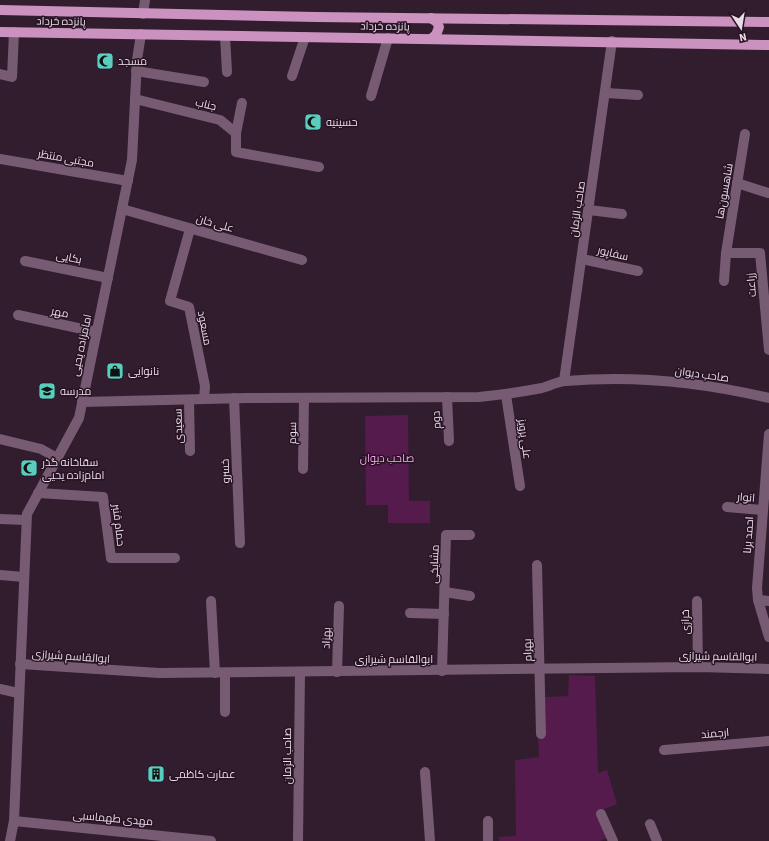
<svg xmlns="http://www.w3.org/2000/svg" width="769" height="841" font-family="'Source Sans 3',Cairo,sans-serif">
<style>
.green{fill:#541b4c}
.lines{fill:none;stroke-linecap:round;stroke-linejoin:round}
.minor{stroke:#775b72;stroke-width:10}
.major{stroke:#cb91bf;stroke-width:10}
.labels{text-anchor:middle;stroke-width:3;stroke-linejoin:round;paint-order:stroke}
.street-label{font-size:11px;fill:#eadce7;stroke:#271324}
.poi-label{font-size:11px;fill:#eadce7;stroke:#271324;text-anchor:start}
.park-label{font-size:11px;fill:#fda3ec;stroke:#271324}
</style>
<rect width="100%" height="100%" fill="#311d2e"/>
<g class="green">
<path d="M408,415l1,86h21v22h-42v-18h-22l-1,-89z"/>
<path d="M569,675l26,1 3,97 9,-3 10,34 -20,8 12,25 -9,4h-101v-4l17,-1 -1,-76 24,-3 -1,-20h8l-1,-40 23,-1z"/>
</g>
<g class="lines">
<g class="minor">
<path d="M143,14l2,-14"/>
<path d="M225,36l2,36"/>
<path d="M136,71l68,11"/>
<path d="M0,74l12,3 2,-45"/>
<path d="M292,76l13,-39"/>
<path d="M606,93l32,2"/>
<path d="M371,96l17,-58"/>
<path d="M135,99l85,21 16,13v19l83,15"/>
<path d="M236,133l6,-30"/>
<path d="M0,159l128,22"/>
<path d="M737,183l31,10"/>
<path d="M122,209l180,51"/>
<path d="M589,210l33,4"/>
<path d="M190,229l-20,72 19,6 16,79 -1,13"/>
<path d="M726,253h34l9,97"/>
<path d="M582,259l56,12"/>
<path d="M25,261l83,17"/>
<path d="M724,281l2,-28 19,-119"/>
<path d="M18,315l78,17"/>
<path d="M564,381l48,-340"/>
<path d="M506,395l14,91"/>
<path d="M447,397l2,44"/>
<path d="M234,398l6,145"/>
<path d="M189,400l1,51"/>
<path d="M82,402l165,-4 232,-1c21,-2 42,-5 63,-9 8,-2 16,-7 24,-7 68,-6 136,1 203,17"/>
<path d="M769,434l-12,154 1,12 11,37"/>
<path d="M0,439l41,10 16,9"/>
<path d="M303,469l1,-71"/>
<path d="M38,493l65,4 8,61h64"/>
<path d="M727,507l35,3"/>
<path d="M0,519l26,1"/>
<path d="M537,565l4,169"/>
<path d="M0,575l24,2"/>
<path d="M445,592l25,4"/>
<path d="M758,600l11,1"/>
<path d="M211,601l4,72"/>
<path d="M697,601l1,66"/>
<path d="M410,613l34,1"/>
<path d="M20,664l139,9 539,-6 71,2"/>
<path d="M442,671l4,-136h24"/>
<path d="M337,672l2,-66"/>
<path d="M0,689l18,4"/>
<path d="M225,712v-39"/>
<path d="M664,750l105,-9"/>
<path d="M425,772l5,69"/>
<path d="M601,814l12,27"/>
<path d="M14,821l197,20"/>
<path d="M650,824l7,17"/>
<path d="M10,841l4,-20 13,-307 52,-96 53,-258 5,-100 4,-26"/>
<path d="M298,841l2,-169"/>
<path d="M488,841v-20"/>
</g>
<g class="major">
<path d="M0,10l316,7 453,5"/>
<path d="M431,18l6,4 2,5 -3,8 -5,4"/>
<path d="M0,32l769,13"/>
</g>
</g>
<defs>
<g id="mosque-square" transform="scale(0.9)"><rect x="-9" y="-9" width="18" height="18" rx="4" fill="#59cebf" stroke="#271324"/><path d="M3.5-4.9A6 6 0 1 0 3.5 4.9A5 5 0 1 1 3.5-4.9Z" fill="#111"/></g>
<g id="shop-square" transform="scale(0.9)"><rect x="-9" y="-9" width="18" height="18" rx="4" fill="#59cebf" stroke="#271324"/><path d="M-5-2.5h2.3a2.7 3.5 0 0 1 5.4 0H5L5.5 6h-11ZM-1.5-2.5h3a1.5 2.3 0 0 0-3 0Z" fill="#111"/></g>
<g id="school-square" transform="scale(0.9)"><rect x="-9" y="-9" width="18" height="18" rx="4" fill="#59cebf" stroke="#271324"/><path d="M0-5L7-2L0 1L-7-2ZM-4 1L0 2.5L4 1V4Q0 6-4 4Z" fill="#111"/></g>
<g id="building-square" transform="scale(0.9)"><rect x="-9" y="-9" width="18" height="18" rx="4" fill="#59cebf" stroke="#271324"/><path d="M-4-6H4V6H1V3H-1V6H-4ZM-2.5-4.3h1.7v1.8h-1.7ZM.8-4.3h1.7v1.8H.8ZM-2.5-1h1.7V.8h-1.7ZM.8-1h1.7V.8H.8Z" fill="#111"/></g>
</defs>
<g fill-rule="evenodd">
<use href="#mosque-square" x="105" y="61"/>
<use href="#mosque-square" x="313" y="122"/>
<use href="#shop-square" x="115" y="371"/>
<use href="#school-square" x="47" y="391"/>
<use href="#mosque-square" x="29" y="468"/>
<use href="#building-square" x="156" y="774"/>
</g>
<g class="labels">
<g class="street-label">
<text transform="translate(61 21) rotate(1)" y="4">پانزده خرداد</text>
<text transform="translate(385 26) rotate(1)" y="4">پانزده خرداد</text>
<text transform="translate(206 104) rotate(13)" y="4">جناب</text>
<text transform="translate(66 158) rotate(10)" y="4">مجتبی منتظر</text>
<text transform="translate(724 191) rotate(-80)" y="4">شاهسون‌ها</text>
<text transform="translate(577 209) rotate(-82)" y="4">صاحب الزمان</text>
<text transform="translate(215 223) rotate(16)" y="4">علی خان</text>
<text transform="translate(613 253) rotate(13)" y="4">سفاپور</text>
<text transform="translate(69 257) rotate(12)" y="4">بکایی</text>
<text transform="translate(751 285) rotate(-95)" y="4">زراعت</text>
<text transform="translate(60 312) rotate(12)" y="4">مهر</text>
<text transform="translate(205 328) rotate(79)" y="4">مسعود</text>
<text transform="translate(81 345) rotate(-78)" y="4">امامزاده یحیی</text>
<text transform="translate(702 374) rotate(8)" y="4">صاحب دیوان</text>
<text transform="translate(436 420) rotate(-93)" y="4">دوم</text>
<text transform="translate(178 426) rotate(-92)" y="4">سعیدی</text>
<text transform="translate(292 433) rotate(-89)" y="4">سوم</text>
<text transform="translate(525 439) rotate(82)" y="4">علی پرویز</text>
<text transform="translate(225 471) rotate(-92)" y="4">خسرو</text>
<text transform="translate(746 497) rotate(5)" y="4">انوار</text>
<text transform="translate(119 525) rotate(83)" y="4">حمام قنبر</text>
<text transform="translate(748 535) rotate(-86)" y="4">احمد برنا</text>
<text transform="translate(434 564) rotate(-88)" y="4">مشایخی</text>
<text transform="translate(685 622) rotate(-90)" y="4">خرازی</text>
<text transform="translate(326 638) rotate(-88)" y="4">بهزاد</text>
<text transform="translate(527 650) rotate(-92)" y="4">بهرام</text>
<text transform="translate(71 656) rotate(4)" y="4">ابوالقاسم شیرازی</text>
<text transform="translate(718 656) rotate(1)" y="4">ابوالقاسم شیرازی</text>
<text x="394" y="663">ابوالقاسم شیرازی</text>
<text transform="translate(715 733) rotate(-5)" y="4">ارجمند</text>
<text transform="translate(287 756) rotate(-90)" y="4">صاحب الزمان</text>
<text transform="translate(113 818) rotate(5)" y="4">مهدی طهماسبی</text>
</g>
<g class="poi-label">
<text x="118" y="65">مسجد</text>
<text x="326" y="126">حسینیه</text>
<text x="128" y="375">نانوایی</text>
<text x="60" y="395">مدرسه</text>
<text x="42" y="466">سقاخانه گذر<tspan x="42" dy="13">امام‌زاده یحیی</tspan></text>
<text x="169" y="778">عمارت کاظمی</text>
</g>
<g class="park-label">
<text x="387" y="462">صاحب دیوان</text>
</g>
</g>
<g transform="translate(741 28) rotate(168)" stroke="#271324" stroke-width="3" paint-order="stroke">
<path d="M0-3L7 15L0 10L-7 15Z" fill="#eadce7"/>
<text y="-6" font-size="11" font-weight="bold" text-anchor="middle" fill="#eadce7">N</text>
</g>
</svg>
